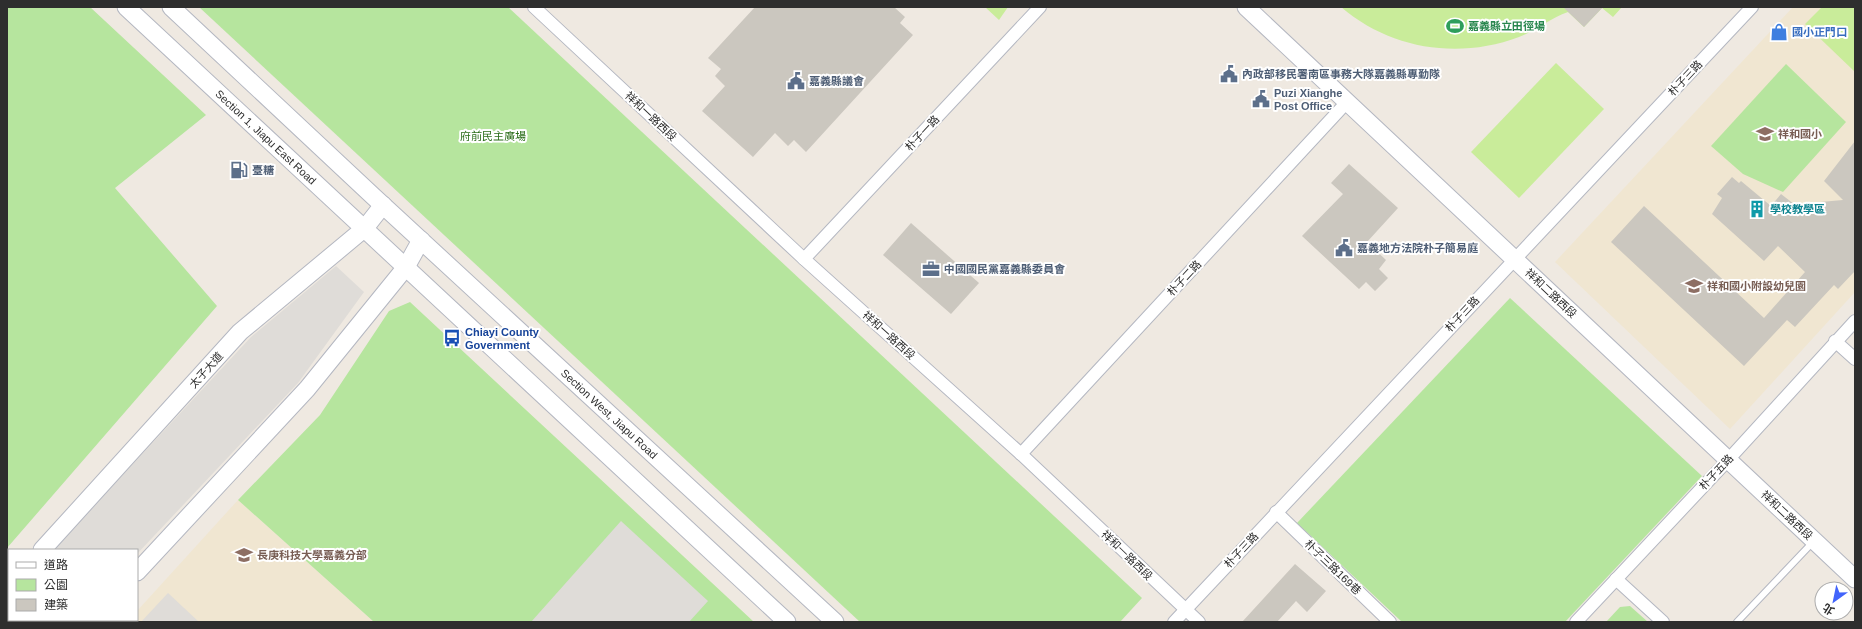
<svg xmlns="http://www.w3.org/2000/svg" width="1862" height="629" font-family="Arial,'Noto Sans TC',sans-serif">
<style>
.education{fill:#f0e6d1}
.green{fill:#b6e59e}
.pitch{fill:#c9ec9a}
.plaza{fill:#dfdcd8}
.building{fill:#cbc7bf}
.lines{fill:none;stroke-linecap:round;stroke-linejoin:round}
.lane-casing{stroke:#b4b7c1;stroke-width:8}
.street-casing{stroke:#b4b7c1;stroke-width:14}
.secondary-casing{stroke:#b4b7c1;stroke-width:19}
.lane{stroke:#fff;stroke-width:6}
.street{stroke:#fff;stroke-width:12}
.secondary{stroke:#fff;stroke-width:17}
.labels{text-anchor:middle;stroke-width:4;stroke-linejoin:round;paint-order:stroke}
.leisure-label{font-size:11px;font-weight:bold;fill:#27864d;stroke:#fff;text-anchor:start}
.shop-label{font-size:11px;font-weight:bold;fill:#366cbe;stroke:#fff;text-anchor:start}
.service-label{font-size:11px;font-weight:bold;fill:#4e5e75;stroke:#fff;text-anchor:start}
.street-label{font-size:11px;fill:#2e2e2e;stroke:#fff}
.education-label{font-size:11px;font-weight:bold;fill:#785e54;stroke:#fff;text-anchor:start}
.park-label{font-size:11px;fill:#2c6e1b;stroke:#fff}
.culture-label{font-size:11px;font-weight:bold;fill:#0d838f;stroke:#fff;text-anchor:start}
.transit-label{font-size:11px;font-weight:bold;fill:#164399;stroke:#fff;text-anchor:start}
</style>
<rect width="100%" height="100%" fill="#efe9e1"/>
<g class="education">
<path d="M1793,7h62v285l-125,137 -175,-167z"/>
<path d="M238,500l136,122h-248l2,-2h9v-9z"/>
</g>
<g class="green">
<path d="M7,7h83l116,108 -91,73 102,118 -210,242z"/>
<path d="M199,7h309l634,591 -22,24h-260z"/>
<path d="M1786,64l60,58 -63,70 -40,-18 -32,-28z"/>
<path d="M1510,298l192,178 -137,146h-163l-105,-99z"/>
<path d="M410,302l344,320h-380l-136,-122 82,-85 69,-104z"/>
<path d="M1630,606l18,16h-42l14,-15z"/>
</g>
<g class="pitch">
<path d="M985,7h23l-9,13z"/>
<path d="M1341,7h281l-9,10 -11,-9 -18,19 -16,-15c-18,6 -32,19 -49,25 -61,23 -129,12 -178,-30z"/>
<path d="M1822,7h33l-1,64 -49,-47z"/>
<path d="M1556,63l48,46 -85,89 -48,-46z"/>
</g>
<g class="plaza">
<path d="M336,266l28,26 -66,91 -161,171v-4h-84l198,-213z"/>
<path d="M621,521l87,80 -19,21h-158z"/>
<path d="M168,593l31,29h-58z"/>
<path d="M9,602v18h66l-1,2h-67v-17z"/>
</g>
<g class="building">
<path d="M755,7h139l11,10 -5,6 13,12 -107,117 -12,-12 -6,6 -13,-13 -22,24 -51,-46 23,-25 -10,-10 6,-7 -13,-11z"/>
<path d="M1563,7h40l-19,20z"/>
<path d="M1855,141v130l-17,18 -4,-4 -39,42 -8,-7 -43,46 -133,-124 33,-36 120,112 41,-46 -27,-26 -14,15 -52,-47 10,-16 -5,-4 15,-17 7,6 2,-2 30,25 10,-12 22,17 6,-8 34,-3 -19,-19z"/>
<path d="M1349,164l49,44 -31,34 19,18 -7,9 9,9 -13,13 -9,-9 -7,7 -57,-53 41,-42 -12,-11z"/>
<path d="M911,223l68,60 -28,31 -68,-59z"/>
<path d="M1295,564l31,27 -19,21 -11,-11 -19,21h-35z"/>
</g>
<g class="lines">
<g class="lane-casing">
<path id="lane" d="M1737,622l76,-80"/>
</g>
<g class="street-casing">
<g id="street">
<path d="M534,7l270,252 217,195 178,168"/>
<path d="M804,259l236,-252"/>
<path d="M1835,341l20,18"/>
<path d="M1021,454l326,-352"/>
<path d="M1276,512l114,110"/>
<path d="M1616,579l47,43"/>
<path d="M1174,622l578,-615"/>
<path d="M1576,622l152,-162 127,-139"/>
</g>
</g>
<g class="secondary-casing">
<g id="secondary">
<path id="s1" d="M126,7l661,615"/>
<path id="s2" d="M171,7l203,190 461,425"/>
<path d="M1246,7l609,572"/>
<path d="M42,550l198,-218 125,-104 18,-23"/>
<path d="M137,572l170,-183 99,-122 15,-27"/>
<path d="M7,588l2,-2"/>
<path d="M90,622l2,-2"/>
</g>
</g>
<use href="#lane" class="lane"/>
<use href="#street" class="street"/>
<use href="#secondary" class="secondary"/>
</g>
<defs>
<g id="stadium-bare" transform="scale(1.38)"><path d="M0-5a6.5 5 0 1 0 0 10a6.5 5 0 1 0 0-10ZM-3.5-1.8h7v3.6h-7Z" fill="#2e9e5b" stroke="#fff" stroke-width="2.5" paint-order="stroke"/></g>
<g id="shop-bare" transform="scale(1.38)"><path d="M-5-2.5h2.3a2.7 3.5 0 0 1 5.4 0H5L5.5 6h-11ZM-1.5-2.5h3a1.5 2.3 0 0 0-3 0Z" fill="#3f7fe0" stroke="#fff" stroke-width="2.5" paint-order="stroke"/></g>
<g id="civic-bare" transform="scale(1.38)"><path d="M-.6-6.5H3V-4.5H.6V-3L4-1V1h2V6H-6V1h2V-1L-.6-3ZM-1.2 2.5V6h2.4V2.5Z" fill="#5c6f8a" stroke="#fff" stroke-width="2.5" paint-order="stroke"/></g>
<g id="school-bare" transform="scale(1.38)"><path d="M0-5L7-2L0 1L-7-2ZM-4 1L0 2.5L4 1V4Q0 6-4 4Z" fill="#8d6e63" stroke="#fff" stroke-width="2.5" paint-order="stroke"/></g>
<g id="fuel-bare" transform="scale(1.38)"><path d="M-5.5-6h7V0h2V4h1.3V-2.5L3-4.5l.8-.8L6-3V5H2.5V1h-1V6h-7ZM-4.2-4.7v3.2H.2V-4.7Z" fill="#5c6f8a" stroke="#fff" stroke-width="2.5" paint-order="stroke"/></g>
<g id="building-bare" transform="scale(1.38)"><path d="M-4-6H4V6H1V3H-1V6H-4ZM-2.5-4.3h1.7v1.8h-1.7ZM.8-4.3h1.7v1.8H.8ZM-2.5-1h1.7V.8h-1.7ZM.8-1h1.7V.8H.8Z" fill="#0f9aa8" stroke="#fff" stroke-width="2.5" paint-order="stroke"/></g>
<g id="office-bare" transform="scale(1.38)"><path d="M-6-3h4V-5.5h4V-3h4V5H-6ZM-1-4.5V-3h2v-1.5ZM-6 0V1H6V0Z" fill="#5c6f8a" stroke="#fff" stroke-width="2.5" paint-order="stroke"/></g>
<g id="bus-bare" transform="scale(1.38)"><path d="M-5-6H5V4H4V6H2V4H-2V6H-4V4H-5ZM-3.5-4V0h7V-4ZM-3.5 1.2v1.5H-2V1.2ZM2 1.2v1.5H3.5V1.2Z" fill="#1a4fb4" stroke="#fff" stroke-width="2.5" paint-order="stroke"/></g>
<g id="university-bare" transform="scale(1.38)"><path d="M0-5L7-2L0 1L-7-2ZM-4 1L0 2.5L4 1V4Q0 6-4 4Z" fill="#8d6e63" stroke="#fff" stroke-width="2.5" paint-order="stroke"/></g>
</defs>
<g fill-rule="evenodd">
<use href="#stadium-bare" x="1455" y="26"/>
<use href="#shop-bare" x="1779" y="32"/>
<use href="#civic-bare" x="1229" y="74"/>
<use href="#civic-bare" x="796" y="81"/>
<use href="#civic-bare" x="1261" y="99"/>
<use href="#school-bare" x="1765" y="134"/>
<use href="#fuel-bare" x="239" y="170"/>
<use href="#building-bare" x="1757" y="209"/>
<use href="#civic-bare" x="1344" y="248"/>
<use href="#office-bare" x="931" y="269"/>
<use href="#school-bare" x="1694" y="286"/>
<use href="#bus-bare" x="452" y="338"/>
<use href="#university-bare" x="244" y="555"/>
</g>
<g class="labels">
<g class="leisure-label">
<text x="1468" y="30">嘉義縣立田徑場</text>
</g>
<g class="shop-label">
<text x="1792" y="36">國小正門口</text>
</g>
<g class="service-label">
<text x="1242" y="78">內政部移民署南區事務大隊嘉義縣專勤隊</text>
<text x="809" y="85">嘉義縣議會</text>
<text x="1274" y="97">Puzi Xianghe<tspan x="1274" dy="13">Post Office</tspan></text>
<text x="252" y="174">臺糖</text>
<text x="1357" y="252">嘉義地方法院朴子簡易庭</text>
<text x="944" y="273">中國國民黨嘉義縣委員會</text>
</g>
<g class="street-label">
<text transform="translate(1685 78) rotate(-47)" y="4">朴子三路</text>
<text transform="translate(651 116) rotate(43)" y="4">祥和一路西段</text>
<text transform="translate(922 133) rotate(-47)" y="4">朴子一路</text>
<text dy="4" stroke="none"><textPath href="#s1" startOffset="191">Section 1, Jiapu East Road</textPath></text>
<text transform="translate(1184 278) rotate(-47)" y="4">朴子二路</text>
<text transform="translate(1551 293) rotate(43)" y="4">祥和二路西段</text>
<text transform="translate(1462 314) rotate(-47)" y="4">朴子三路</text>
<text transform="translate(889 335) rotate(42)" y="4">祥和一路西段</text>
<text transform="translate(206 370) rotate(-48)" y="4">太子大道</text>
<text dy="4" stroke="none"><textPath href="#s2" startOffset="598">Section West, Jiapu Road</textPath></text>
<text transform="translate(1716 472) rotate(-47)" y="4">朴子五路</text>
<text transform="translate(1787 515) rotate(43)" y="4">祥和二路西段</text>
<text transform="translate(1241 550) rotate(-47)" y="4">朴子三路</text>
<text transform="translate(1127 555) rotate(44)" y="4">祥和一路西段</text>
<text transform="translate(1333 567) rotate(44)" y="4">朴子三路169巷</text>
</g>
<g class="education-label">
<text x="1778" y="138">祥和國小</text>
<text x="1707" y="290">祥和國小附設幼兒園</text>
<text x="257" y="559">長庚科技大學嘉義分部</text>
</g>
<g class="park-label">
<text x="493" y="140">府前民主廣場</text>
</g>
<g class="culture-label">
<text x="1770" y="213">學校教學區</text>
</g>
<g class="transit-label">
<text x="465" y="336">Chiayi County<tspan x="465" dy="13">Government</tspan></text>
</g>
</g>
<rect width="1862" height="629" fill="none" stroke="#2e2e2e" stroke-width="16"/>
<rect x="8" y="549" width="130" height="72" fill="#ffffff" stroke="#ababab"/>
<rect x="16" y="562" width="20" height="6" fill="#ffffff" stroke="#ababab"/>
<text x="44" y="569" font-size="12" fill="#2e2e2e">道路</text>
<rect x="16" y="579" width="20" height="12" fill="#b6e59e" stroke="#ababab"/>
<text x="44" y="589" font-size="12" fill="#2e2e2e">公園</text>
<rect x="16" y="599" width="20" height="12" fill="#cbc7bf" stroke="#ababab"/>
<text x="44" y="609" font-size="12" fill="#2e2e2e">建築</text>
<g transform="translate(1834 601) rotate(213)"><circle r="19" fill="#ffffff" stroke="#ababab"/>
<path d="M0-3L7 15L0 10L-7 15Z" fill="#4264fb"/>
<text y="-6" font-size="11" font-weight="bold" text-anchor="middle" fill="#2e2e2e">北</text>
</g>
</svg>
